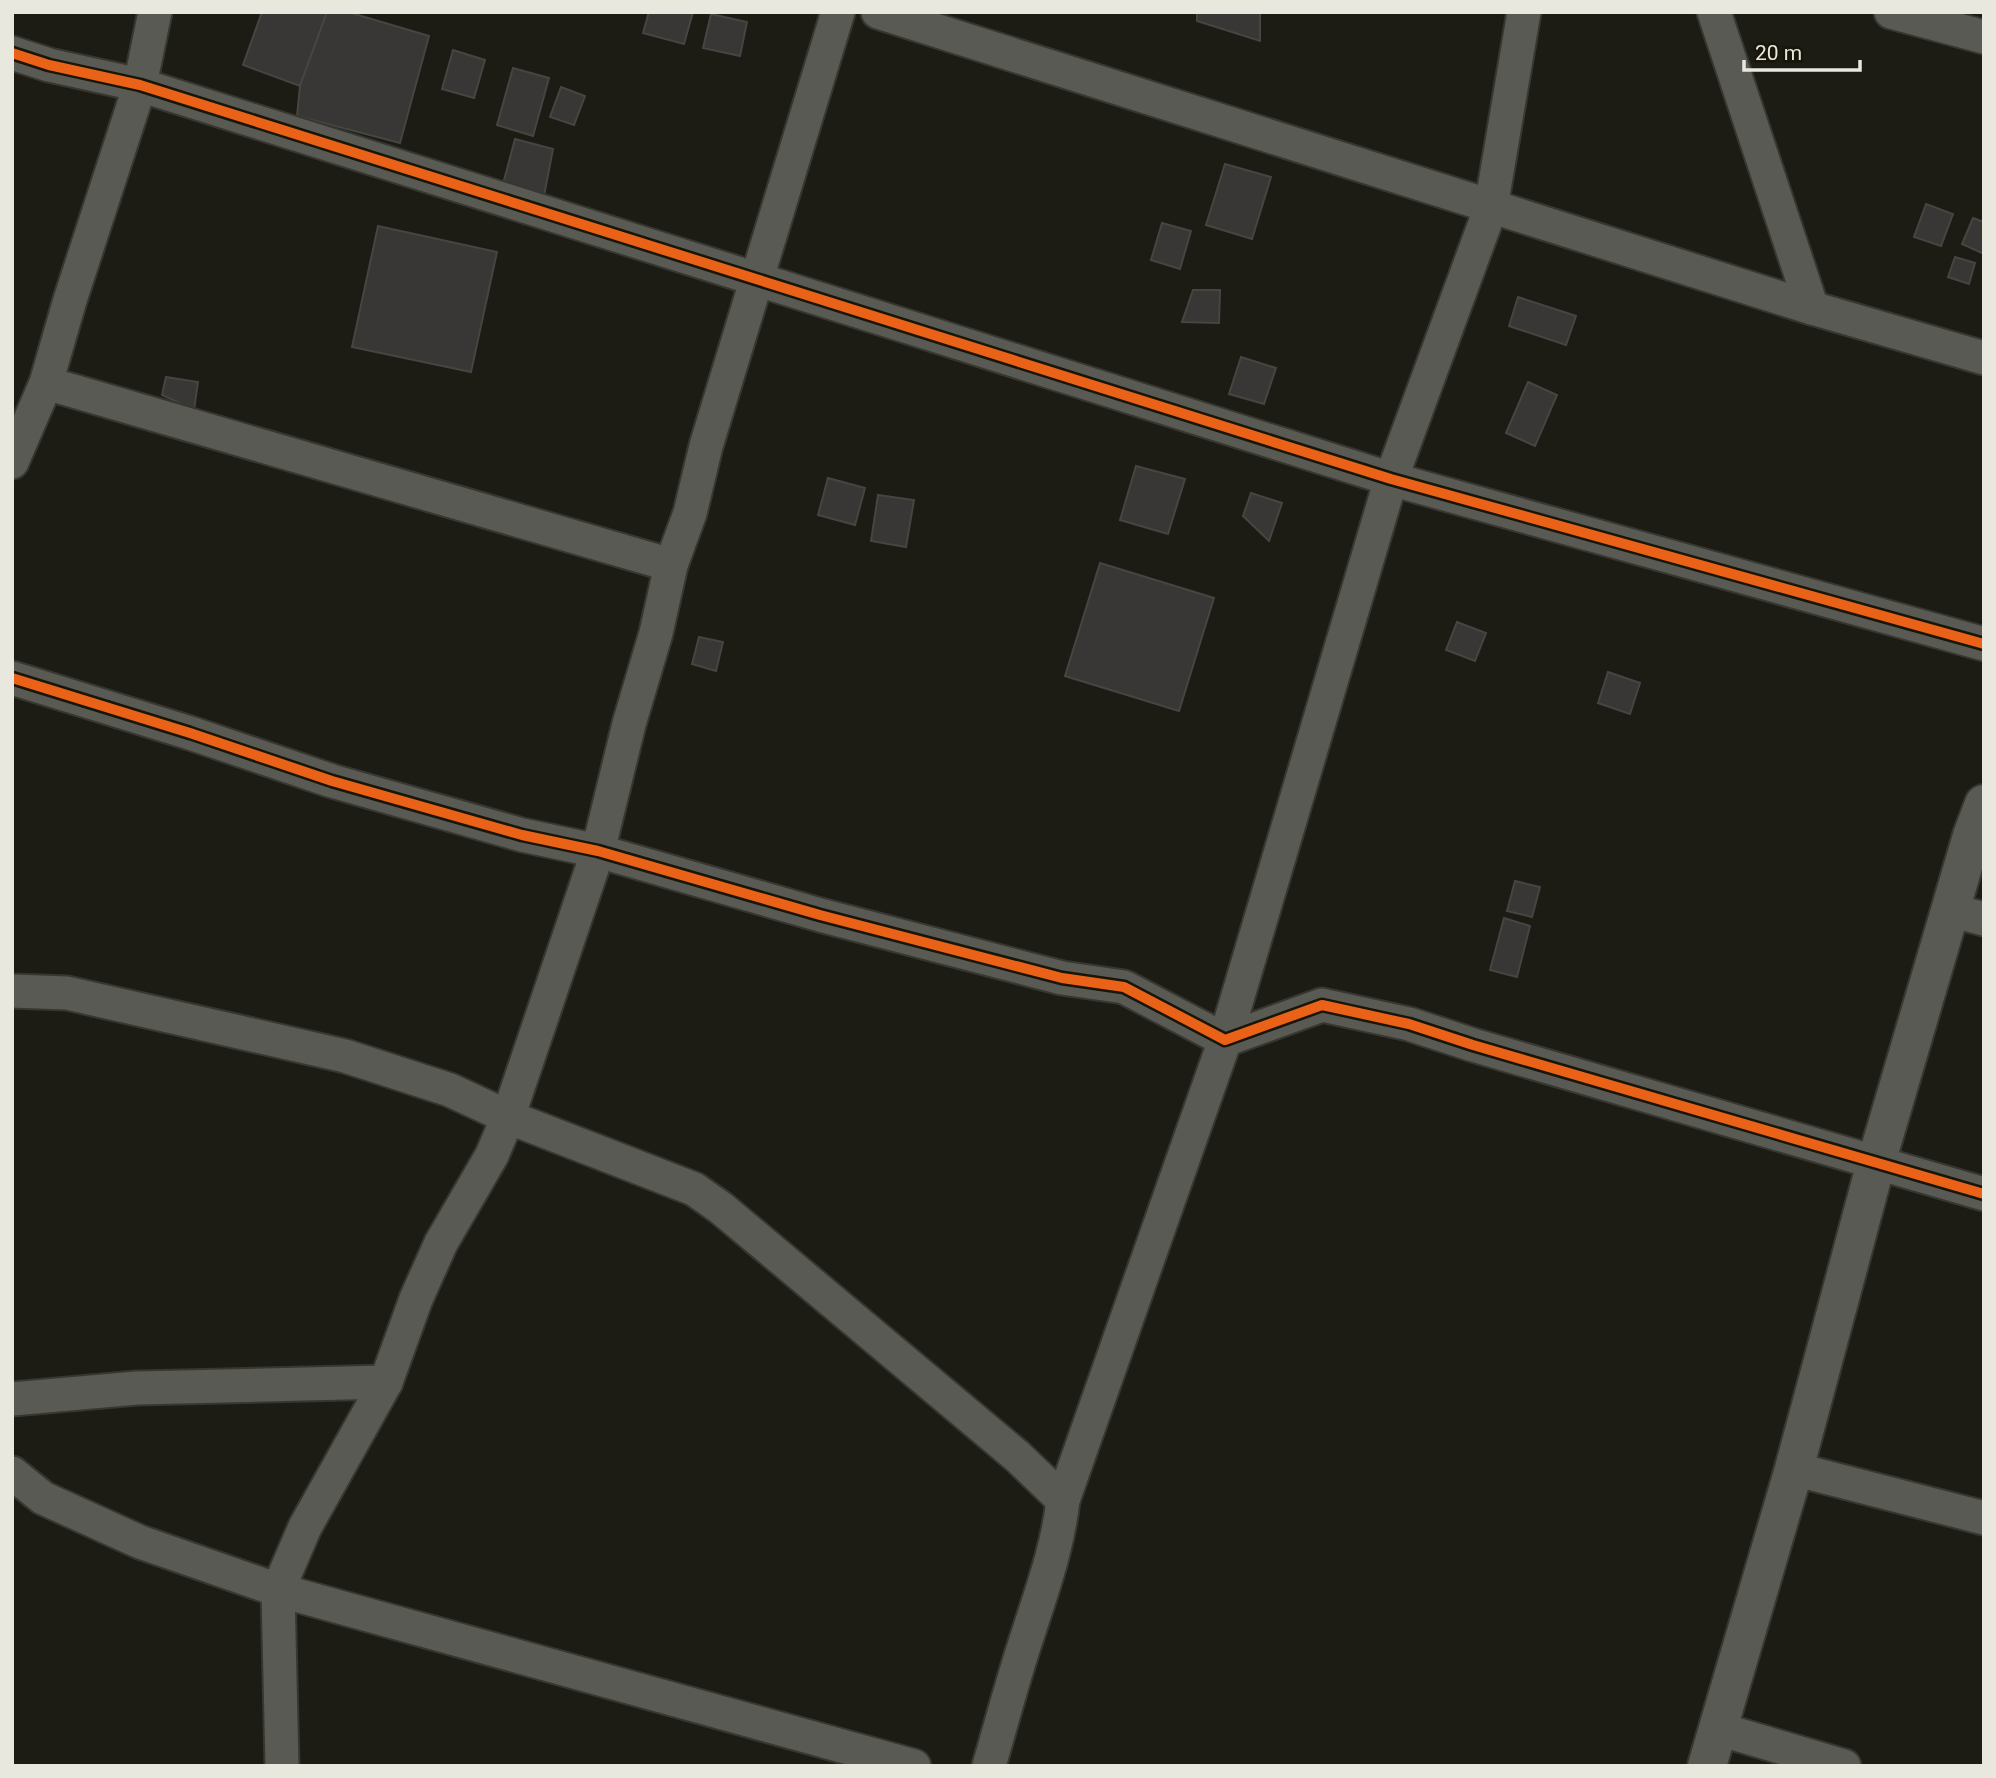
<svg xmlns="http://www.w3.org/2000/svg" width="1996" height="1778" font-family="Roboto,sans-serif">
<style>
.building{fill:#393735;stroke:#474542;stroke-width:2}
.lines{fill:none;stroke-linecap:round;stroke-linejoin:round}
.minor-casing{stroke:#373731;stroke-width:37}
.tertiary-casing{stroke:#373731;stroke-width:42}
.minor{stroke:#5a5a55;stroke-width:33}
.tertiary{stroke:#5a5a55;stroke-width:38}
.cycleway-casing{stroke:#171609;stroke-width:15}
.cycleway{stroke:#ea6118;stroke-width:10}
</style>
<rect width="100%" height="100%" fill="#1c1c14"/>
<g class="building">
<path d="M262,12h65l-27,74 -57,-21z"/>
<path d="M327,12h21l81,24 -29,107 -103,-27 3,-30z"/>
<path d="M649,12h44l-9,32 -41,-11z"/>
<path d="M1197,12h63v29l-63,-20z"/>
<path d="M711,14l36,8 -7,34 -37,-8z"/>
<path d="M453,50l32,10 -11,38 -32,-9z"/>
<path d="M513,68l36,10 -16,58 -36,-11z"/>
<path d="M561,87l24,9 -11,29 -24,-8z"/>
<path d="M515,139l38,10 -9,47 -41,-12z"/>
<path d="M1225,164l46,13 -19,62 -46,-14z"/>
<path d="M1926,204l27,10 -12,32 -27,-9z"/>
<path d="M1973,218l11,4v32l-22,-10z"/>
<path d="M1162,223l29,8 -11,38 -29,-9z"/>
<path d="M378,226l119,26 -26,120 -119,-25z"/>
<path d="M1955,257l20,6 -6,21 -21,-7z"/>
<path d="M1193,290h27l-1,33 -37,-1z"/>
<path d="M1518,297l58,19 -10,29 -57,-19z"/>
<path d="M1241,357l35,11 -12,36 -35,-10z"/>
<path d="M166,377l32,5 -4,28 -32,-15z"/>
<path d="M1528,382l29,13 -22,51 -29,-13z"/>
<path d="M1136,466l49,13 -17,55 -48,-14z"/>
<path d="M828,478l37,10 -10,37 -37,-10z"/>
<path d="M1251,493l31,10 -13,38 -26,-25z"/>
<path d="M878,495l36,5 -8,47 -35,-6z"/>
<path d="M1100,563l114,35 -35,113 -114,-35z"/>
<path d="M1457,622l29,11 -11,28 -29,-11z"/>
<path d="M699,637l24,5 -7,29 -24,-7z"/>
<path d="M1608,672l32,11 -10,31 -32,-11z"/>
<path d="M1515,881l25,6 -8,30 -25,-6z"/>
<path d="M1504,918l26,8 -13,51 -27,-7z"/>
</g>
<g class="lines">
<g class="minor-casing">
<g id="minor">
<path d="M878,12l934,296 172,50"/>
<path d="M1714,12l98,296"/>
<path d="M1891,12l93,25"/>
<path d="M12,53l37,12 91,20 1251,394 593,165"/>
<path d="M46,383l625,182"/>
<path d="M12,462l34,-79 24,-83 70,-215 15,-73"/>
<path d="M12,678l178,55 142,48 190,54 76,16 222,64 242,63 62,9 101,53 97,-35 87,19 64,21 511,149"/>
<path d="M1950,910l34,9"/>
<path d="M12,991l55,2 278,63 105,34 58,27 186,72 27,19 296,248 46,44"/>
<path d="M12,1399l125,-11 249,-6"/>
<path d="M1794,1469l190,49"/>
<path d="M12,1473l31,25 97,44 138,48 636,176"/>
<path d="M1719,1729l125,37"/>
<path d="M282,1766l-4,-176 27,-63 81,-145 30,-83 25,-56 51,-88 16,-38 90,-266 31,-127 27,-91 15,-68 19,-52 16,-67 132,-434"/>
<path d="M989,1766c13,-45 25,-91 40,-135 14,-44 29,-85 34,-131l162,-460 166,-561 100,-272 33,-195"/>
</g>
</g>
<g class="tertiary-casing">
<path id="tertiary" d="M1707,1766l87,-297 82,-306 96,-327 12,-32"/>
</g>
<use href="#minor" class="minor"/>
<use href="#tertiary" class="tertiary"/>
<g class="cycleway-casing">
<g id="cycleway">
<path d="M12,53l37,12 91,20 1251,394 593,165"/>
<path d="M12,678l178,55 142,48 190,54 76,16 222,64 242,63 62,9 101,53 97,-35 87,19 64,21 511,149"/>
</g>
</g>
<use href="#cycleway" class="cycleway"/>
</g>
<rect width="1996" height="1778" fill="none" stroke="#e9e8df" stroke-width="28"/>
<path d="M1744 60v10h116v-10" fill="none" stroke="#e9e8df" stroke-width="3.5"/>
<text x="1755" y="60" font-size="21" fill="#e9e8df" stroke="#171609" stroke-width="5" paint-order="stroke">20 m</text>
</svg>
